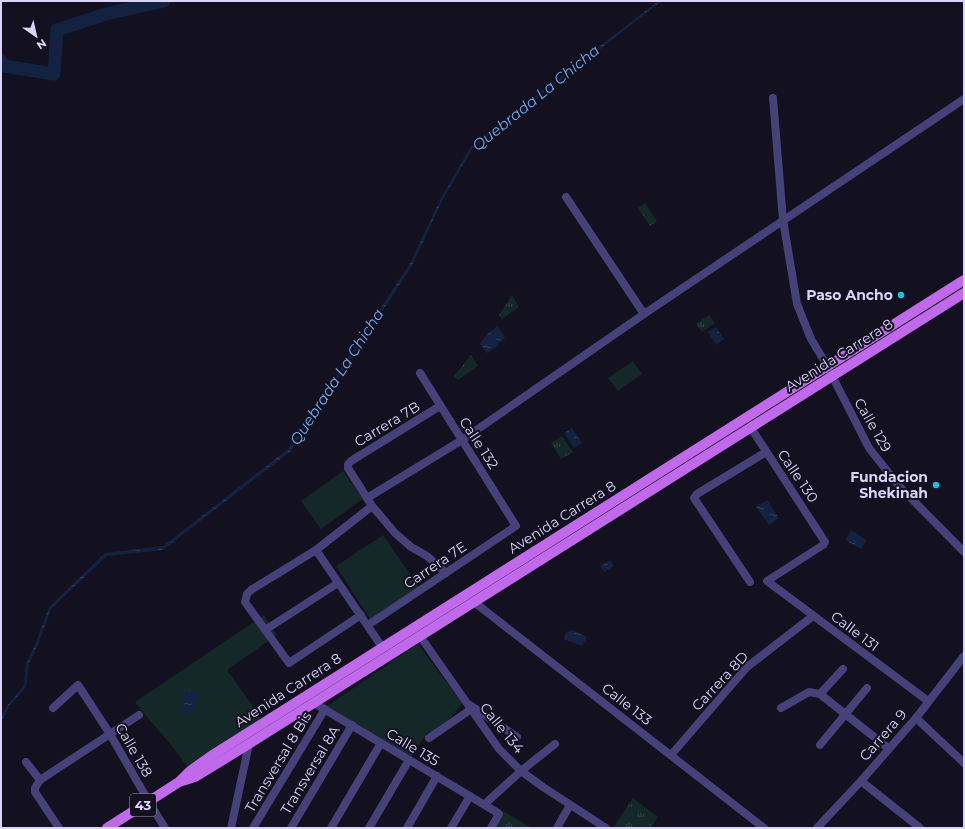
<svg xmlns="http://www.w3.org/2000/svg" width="965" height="829" font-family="Montserrat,sans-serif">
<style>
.grass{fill:#142828}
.park{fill:url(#park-tufts)}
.water{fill:url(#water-ripples)}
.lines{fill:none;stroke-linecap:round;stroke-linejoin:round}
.river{stroke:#132240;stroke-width:13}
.minor{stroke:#464178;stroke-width:8}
.major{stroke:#c169eb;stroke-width:10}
.poi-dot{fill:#1dbfdc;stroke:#13101f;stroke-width:1.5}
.labels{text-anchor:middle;stroke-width:4;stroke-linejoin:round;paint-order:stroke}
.shield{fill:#13101f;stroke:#9e99b8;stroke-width:1}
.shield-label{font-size:13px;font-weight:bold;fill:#dad4f9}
.poi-label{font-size:14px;font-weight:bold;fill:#dad4f9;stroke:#13101f;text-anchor:end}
.street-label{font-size:14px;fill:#dad4f9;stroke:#13101f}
.water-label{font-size:15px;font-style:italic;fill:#6fabec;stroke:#13101f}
</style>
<defs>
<pattern id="park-tufts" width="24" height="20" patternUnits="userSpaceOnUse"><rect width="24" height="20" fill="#142828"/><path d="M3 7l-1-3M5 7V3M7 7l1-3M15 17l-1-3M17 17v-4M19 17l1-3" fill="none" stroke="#364648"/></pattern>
<pattern id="water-ripples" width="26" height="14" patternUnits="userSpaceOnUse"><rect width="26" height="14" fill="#132240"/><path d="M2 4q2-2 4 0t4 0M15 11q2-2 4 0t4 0" fill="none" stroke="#35415c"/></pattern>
</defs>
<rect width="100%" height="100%" fill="#13101f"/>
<g class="grass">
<path d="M633,361l9,13 -24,17 -10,-13z"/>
<path d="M343,471l20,28 -42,30 -20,-28z"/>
<path d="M383,535l38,55 -49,32 -36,-56z"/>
<path d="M264,615l13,20 -50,35 37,52 -75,48c-15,-25 -37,-45 -54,-68z"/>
<path d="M418,644l44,59 -21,27 -14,3 -16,24 -84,-51z"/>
</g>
<g class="park">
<path d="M645,203l12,18 -7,5 -12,-18z"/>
<path d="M512,295l7,12 -17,12 -3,-4z"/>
<path d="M709,315l6,8 -13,9 -6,-8z"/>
<path d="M471,355l7,11 -20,14 -4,-4z"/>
<path d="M562,436l11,16 -12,7 -10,-16z"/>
<path d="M633,798l25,19 -8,11h-37z"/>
<path d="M503,811l29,17h-39z"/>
</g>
<g class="water">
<path d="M658,1h4l-189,147 -30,51 -31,67 -121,185 -128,99 -56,6 -56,53 -13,36 -9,18 -3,24 -17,20 -8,15v-5l5,-10 18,-22 2,-22 9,-18 14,-38 56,-54 58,-7 125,-97 121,-184 32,-67 30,-52z"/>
<path d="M498,326l7,12 -7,5 1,2 -12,8 -7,-9 7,-10z"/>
<path d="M716,327l8,12 -8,6 -8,-13z"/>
<path d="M572,428l10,15 -8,5 -10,-15z"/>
<path d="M767,500l12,18 -10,7 -13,-18z"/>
<path d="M851,530l16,10 -6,9 -16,-9z"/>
<path d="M610,560l4,6 -10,6 -4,-6z"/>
<path d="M573,630l14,7 -5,9 -18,-7 2,-7z"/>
<path d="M186,690l12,3 -6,21 -11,-2z"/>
</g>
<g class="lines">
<path class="river" d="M1,61l3,5 50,8 3,-44 49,-16 58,-13"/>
<g class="minor">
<path d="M773,98l10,122 14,84 14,35 14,23 44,86 30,38 65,66"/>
<path d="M566,197l78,117"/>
<path d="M440,406l-89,55 -3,3v4l24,38 23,27 16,14 16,9 19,17"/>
<path d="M751,428l74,114 -2,3 -56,36 161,120"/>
<path d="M367,498l95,-58 182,-126 320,-215"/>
<path d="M316,550l66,97"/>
<path d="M750,582l-56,-84 3,-4 69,-42"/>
<path d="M474,602l290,226"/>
<path d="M361,615l-72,48 -44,-61 2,-8 4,-4 65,-40 56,-44"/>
<path d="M368,625l148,-99 -96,-153"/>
<path d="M265,630l73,-47"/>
<path d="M420,636l79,113 22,22 22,16 63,41"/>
<path d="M820,694l68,54"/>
<path d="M314,703l184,110 1,1 -8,14"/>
<path d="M470,705l47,32"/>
<path d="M53,708l25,-23 32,49 39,68 16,26"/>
<path d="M781,708l28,-16 11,2 23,-25"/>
<path d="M916,718l48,45"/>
<path d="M429,738l41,-28"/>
<path d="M820,745l47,-57"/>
<path d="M671,755l76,-88 66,-51"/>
<path d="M26,762l14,18 -5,8v4l24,36"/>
<path d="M40,780l99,-65"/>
<path d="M861,781l59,47"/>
<path d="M488,801l33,-30 34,-27"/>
<path d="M231,828l18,-84"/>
<path d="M253,828l72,-119"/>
<path d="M291,828l61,-103"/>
<path d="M331,828l50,-85"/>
<path d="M369,828l40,-68"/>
<path d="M407,828l30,-52"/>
<path d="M451,828l19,-32"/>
<path d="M557,828l13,-23"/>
<path d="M817,828l44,-47 55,-63 48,-62"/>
</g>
<g class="major">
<path d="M180,781l10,-10 21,-15 753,-476"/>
<path d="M107,828l72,-46 16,-5 49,-30 720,-454"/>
</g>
</g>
<g class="poi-dot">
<circle cx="901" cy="295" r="4"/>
<circle cx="936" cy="485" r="4"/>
</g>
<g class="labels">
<rect class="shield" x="130" y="794" width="26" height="22" rx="3"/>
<g class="shield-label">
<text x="143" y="810">43</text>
</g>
<g class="poi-label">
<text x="893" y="300">Paso Ancho</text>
<text x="928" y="482">Fundacion<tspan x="928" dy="16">Shekinah</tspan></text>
</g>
<g class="street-label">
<text transform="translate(839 355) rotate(-32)" y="5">Avenida Carrera 8</text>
<text transform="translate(387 424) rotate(-31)" y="5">Carrera 7B</text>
<text transform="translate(873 425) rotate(60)" y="5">Calle 129</text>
<text transform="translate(479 443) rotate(57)" y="5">Calle 132</text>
<text transform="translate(798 476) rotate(56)" y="5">Calle 130</text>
<text transform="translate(562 517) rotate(-32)" y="5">Avenida Carrera 8</text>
<text transform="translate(435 565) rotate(-34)" y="5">Carrera 7E</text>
<text transform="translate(855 631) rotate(37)" y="5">Calle 131</text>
<text transform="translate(720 681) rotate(-47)" y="5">Carrera 8D</text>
<text transform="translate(288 690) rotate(-33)" y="5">Avenida Carrera 8</text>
<text transform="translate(627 704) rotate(38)" y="5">Calle 133</text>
<text transform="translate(502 728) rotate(51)" y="5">Calle 134</text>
<text transform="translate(883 735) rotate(-49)" y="5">Carrera 9</text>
<text transform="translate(413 747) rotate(31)" y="5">Calle 135</text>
<text transform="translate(134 750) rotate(60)" y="5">Calle 138</text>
<text transform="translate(278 762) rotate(-59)" y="5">Transversal 8 Bis</text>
<text transform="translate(310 770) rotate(-59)" y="5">Transversal 8A</text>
</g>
<g class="water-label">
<text transform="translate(536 98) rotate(-39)" y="5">Quebrada La Chicha</text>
<text transform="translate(337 377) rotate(-57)" y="5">Quebrada La Chicha</text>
</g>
</g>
<rect width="965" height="829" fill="none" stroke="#dad4f9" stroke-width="4"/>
<g transform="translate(36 36) rotate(146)" stroke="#13101f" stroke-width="3" paint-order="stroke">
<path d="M0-3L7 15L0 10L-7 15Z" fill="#dad4f9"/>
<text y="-6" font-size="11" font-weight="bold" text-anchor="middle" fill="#dad4f9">N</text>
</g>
</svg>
